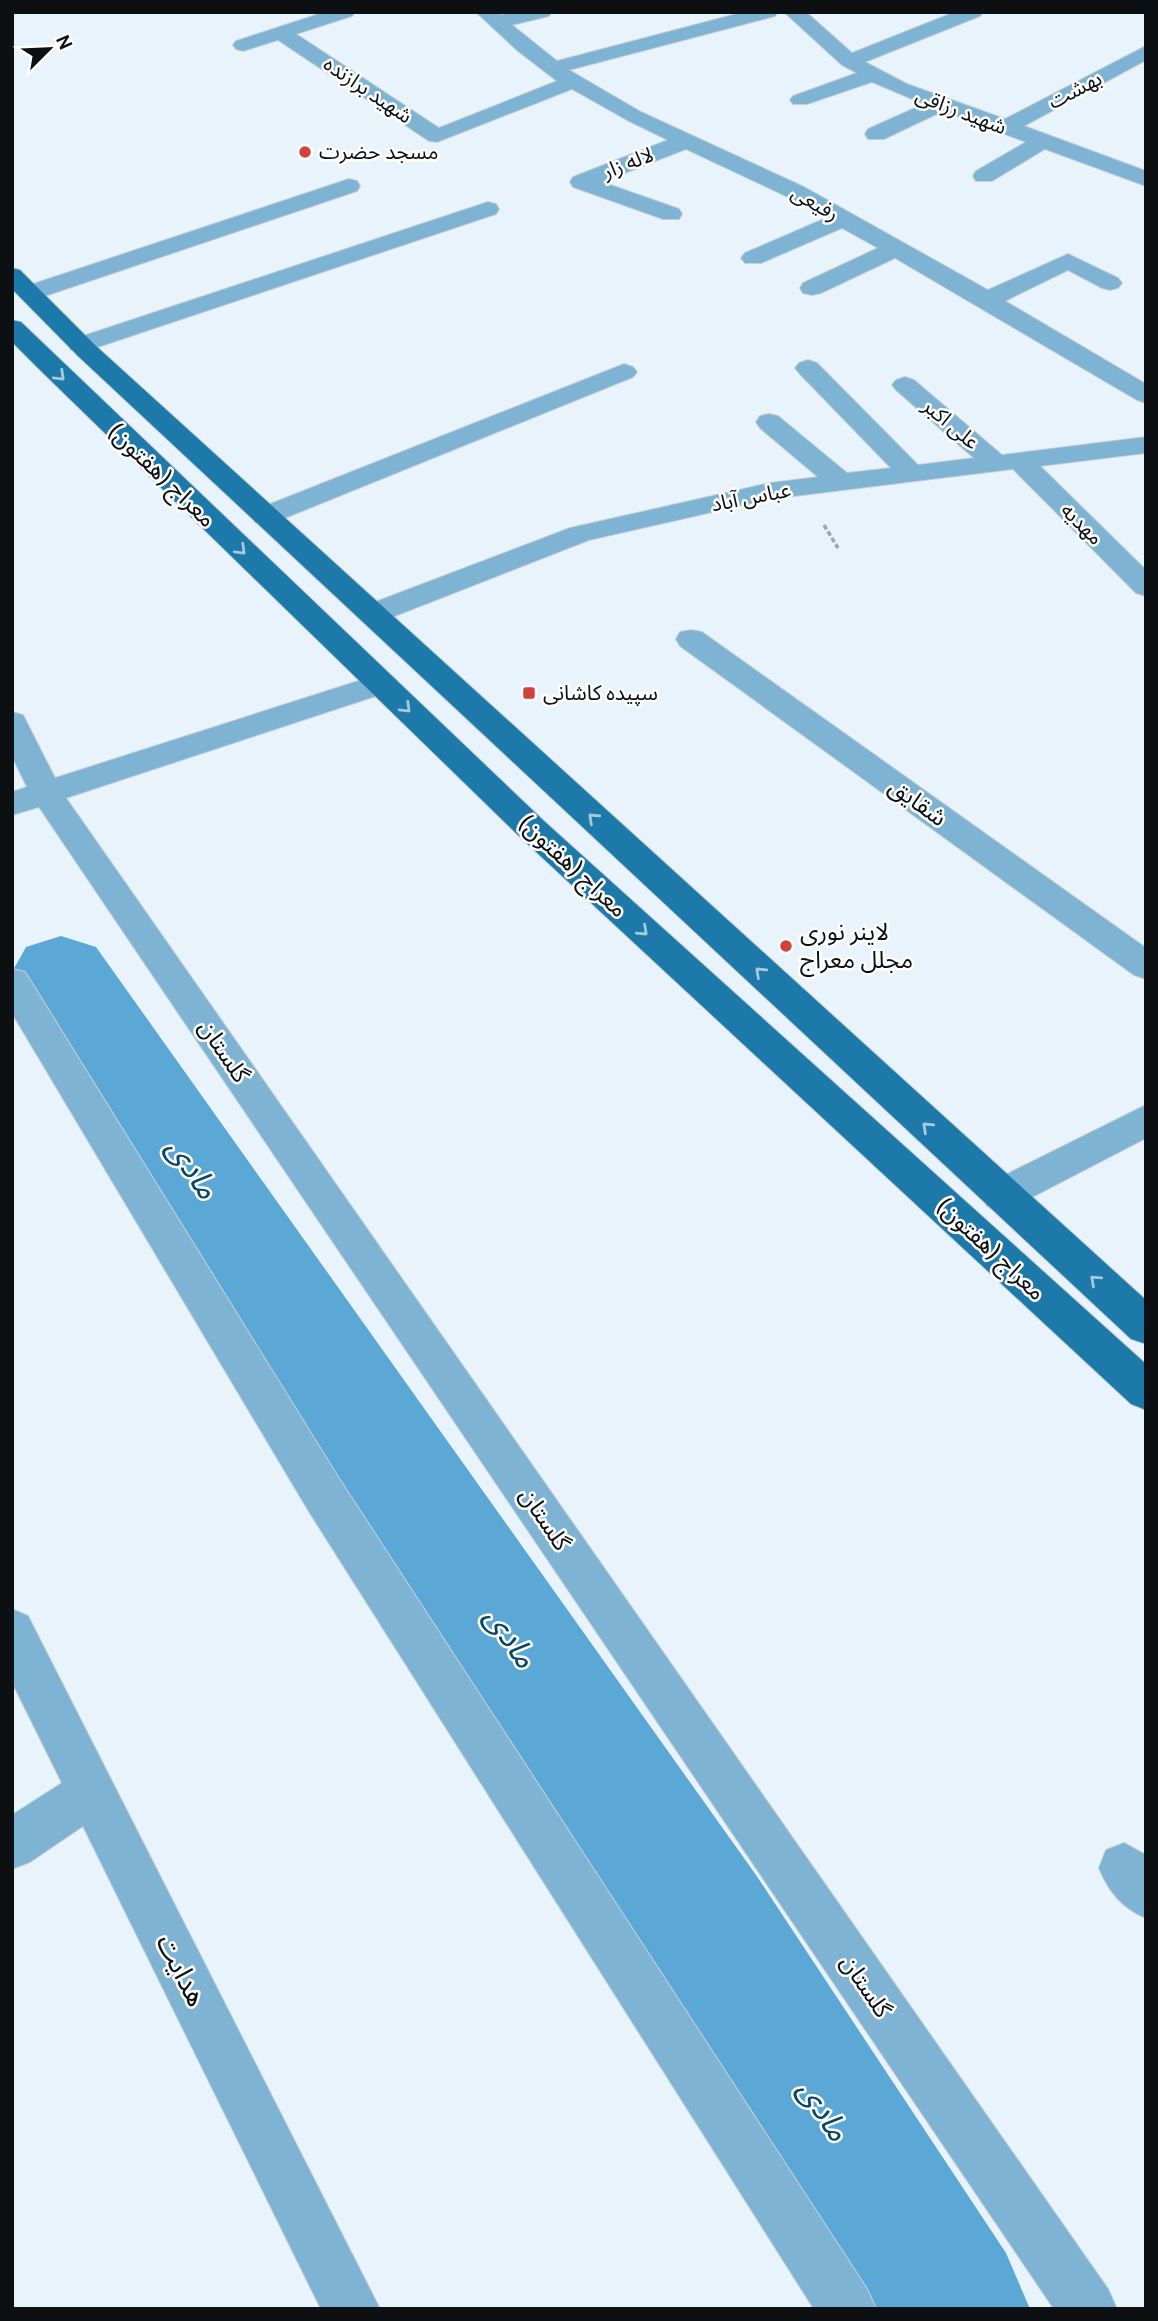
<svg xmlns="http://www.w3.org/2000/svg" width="1158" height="2321" font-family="Cabin,'Noto Sans Arabic',sans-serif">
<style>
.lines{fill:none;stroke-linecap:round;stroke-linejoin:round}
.river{fill:#5ba8d6;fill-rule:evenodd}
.minor-casing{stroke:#c5cfd6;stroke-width:2}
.major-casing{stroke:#c5cfd6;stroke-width:2}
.path{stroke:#a0a8ae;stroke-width:3.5;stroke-dasharray:5 2.5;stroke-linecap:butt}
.minor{fill:#7fb3d4;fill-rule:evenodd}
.major{fill:#1c79a9;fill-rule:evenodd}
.oneway{stroke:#a4c9dd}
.poi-dot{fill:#d0423a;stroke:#fff;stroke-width:2.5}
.labels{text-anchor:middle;stroke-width:5;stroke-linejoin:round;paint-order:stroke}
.far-street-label{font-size:21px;fill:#0d1013;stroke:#fff}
.far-poi-label{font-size:21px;fill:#0d1013;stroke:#fff;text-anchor:start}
.street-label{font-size:24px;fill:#0d1013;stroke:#fff}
.poi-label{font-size:24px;fill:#0d1013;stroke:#fff;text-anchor:start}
.near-street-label{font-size:28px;fill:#0d1013;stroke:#fff}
.near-water-label{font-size:32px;font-style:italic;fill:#064766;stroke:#fff}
</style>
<rect width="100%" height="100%" fill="#e8f3fb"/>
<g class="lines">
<path class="river" d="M61,936l35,11 660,928 250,378 24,56h-171l-203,-334 -630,-976 -14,-27 14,-25z"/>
<g class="minor-casing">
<g id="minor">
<path d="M325,12h30l-3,4 -56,18 143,94 118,-47 -39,-30 -42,-39h22l3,3 13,-3h38l-3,4 -37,9 45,36 187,-49h34l-3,4 -206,54 72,42 163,75 184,103 80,-36 50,24 4,5 -4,5 -8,2 -8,-2 -34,-18 -63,31 141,83v19l-9,-3 -242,-142 -74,35 -9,2 -9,-2 -3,-5 3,-5 75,-35 -36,-20 -81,35h-16l-4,-5 4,-5 81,-35 -38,-21 -102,-48 -84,33 77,27 3,5 -3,5h-16l-90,-32 -3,-5 3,-5 95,-37 -41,-20 -55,-31 -135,53 -8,-1 -151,-101 -35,11 -7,-2 -3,-4 3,-4z"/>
<path d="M784,12h22l46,41 103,-41h28l-3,4 -115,46 42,22 98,35 141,-73v14l-122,66 122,45v15l-101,-37 -53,32h-16l-3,-5 3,-5 50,-29 -83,-31 -59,28h-16l-3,-5 3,-5 56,-25 -52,-22 -65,22h-14l-3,-4 3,-4 64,-23 -15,-8z"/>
<path d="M349,179l8,2 3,5 -3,5 -318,107 -9,2 -9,-2 -3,-5 3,-5z"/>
<path d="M488,202l8,2 3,5 -3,5 -407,136 -9,2 -9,-2 -3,-5 3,-5z"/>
<path d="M808,360l9,3 101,102 56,-7 -78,-68 -4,-5 4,-5 9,-3 9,3 88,75 144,-18v16l-106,13 106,104v26l-10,-3 -123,-124 -243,30 -181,41 -207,81 -10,2 -10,-2 -5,-7 5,-7 208,-79 200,-45 48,-6 -58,-49 -4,-6 4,-6 9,-2 9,2 69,57 44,-5 -92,-95 -4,-5 4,-5z"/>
<path d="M624,364l9,3 4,5 -4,5 -358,145 -10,2 -10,-2 -4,-6 4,-6z"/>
<path d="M691,630l11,2 444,316v31l-12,-4 -454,-329 -4,-7 4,-7z"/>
<path d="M380,674l11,3 4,7 -4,7 -325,107 1042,1491 9,20h-63l-1015,-1502 -27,8v-23l15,-5 -15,-31v-44l11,3 32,63z"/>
<path d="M12,969l13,3 315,508 527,809 9,20h-62l-506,-799 -296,-497z"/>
<path d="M1146,1105v33l-131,68 -14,5 -14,-5 -6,-11 6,-11z"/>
<path d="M12,1609l16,7 352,693h-59l-238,-483 -53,36 -18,7v-54l50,-32 -50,-101z"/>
<path d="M1124,1843l22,12v63c-24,-10 -37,-26 -47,-50l7,-18z"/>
</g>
</g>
<g class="major-casing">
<g id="major">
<path d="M12,268l8,2 76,76 1050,954v44l-15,-5 -1053,-983 -66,-67z"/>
<path d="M12,320l9,2 523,499 602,543v46l-15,-6 -611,-567 -481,-468 -27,-27z"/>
</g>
</g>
<path class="path" d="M824,525l14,23"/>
<use href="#minor" class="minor"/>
<use href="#major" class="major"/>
</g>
<defs><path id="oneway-chevron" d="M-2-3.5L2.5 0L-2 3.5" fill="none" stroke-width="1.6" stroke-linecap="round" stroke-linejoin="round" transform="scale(1.75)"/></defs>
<g class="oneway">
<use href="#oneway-chevron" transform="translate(60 376) rotate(44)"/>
<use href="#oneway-chevron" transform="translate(241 550) rotate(44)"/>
<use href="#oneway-chevron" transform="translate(406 708) rotate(44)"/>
<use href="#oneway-chevron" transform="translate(593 818) rotate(-137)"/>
<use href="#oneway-chevron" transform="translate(643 931) rotate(43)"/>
<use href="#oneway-chevron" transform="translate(760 972) rotate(-137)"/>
<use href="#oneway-chevron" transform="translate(927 1127) rotate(-137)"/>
<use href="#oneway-chevron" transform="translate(1095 1280) rotate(-138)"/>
</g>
<g class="poi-dot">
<circle cx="305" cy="152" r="7"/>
<rect x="522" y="686" width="14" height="14" rx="3.5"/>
<circle cx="786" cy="946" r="7"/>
</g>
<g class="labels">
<g class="far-street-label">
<text transform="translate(368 90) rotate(34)" y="7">شهید برازنده</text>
<text transform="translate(1075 90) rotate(-28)" y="7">بهشت</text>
<text transform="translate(961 111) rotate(21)" y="7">شهید رزاقی</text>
<text transform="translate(628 163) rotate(-21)" y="7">لاله زار</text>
<text transform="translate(815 203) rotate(29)" y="7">رفیعی</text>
<text transform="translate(951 424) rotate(40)" y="7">علی اکبر</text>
<text transform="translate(751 497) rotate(-11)" y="7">عباس آباد</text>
<text transform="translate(1082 524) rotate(45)" y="7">مهدیه</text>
</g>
<g class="far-poi-label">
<text x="319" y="159">مسجد حضرت</text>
<text x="543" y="700">سپیده کاشانی</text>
</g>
<g class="street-label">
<text transform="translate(162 475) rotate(44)" y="8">معراج (هفتون)</text>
<text transform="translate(918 802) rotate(36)" y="8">شقایق</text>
<text transform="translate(573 866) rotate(43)" y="8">معراج (هفتون)</text>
<text transform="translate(224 1051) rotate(56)" y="8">گلستان</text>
<text transform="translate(991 1249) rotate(43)" y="8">معراج (هفتون)</text>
<text transform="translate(545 1519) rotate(56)" y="8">گلستان</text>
<text transform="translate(866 1986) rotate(56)" y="8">گلستان</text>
</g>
<g class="poi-label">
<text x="800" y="940">لاینر نوری<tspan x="800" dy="28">مجلل معراج</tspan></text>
</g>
<g class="near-street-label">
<text transform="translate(182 1970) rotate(63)" y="10">هدایت</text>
</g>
<g class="near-water-label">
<text transform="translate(193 1168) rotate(56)" y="11">مادی</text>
<text transform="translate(511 1637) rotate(56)" y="11">مادی</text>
<text transform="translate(824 2110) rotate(57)" y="11">مادی</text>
</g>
</g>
<rect width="1158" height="2321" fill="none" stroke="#0d1013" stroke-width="28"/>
<g transform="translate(49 49) rotate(66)" stroke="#ffffff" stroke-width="5" paint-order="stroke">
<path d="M0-5L12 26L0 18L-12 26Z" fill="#0d1013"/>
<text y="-10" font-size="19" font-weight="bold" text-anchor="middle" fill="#0d1013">N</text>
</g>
</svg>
